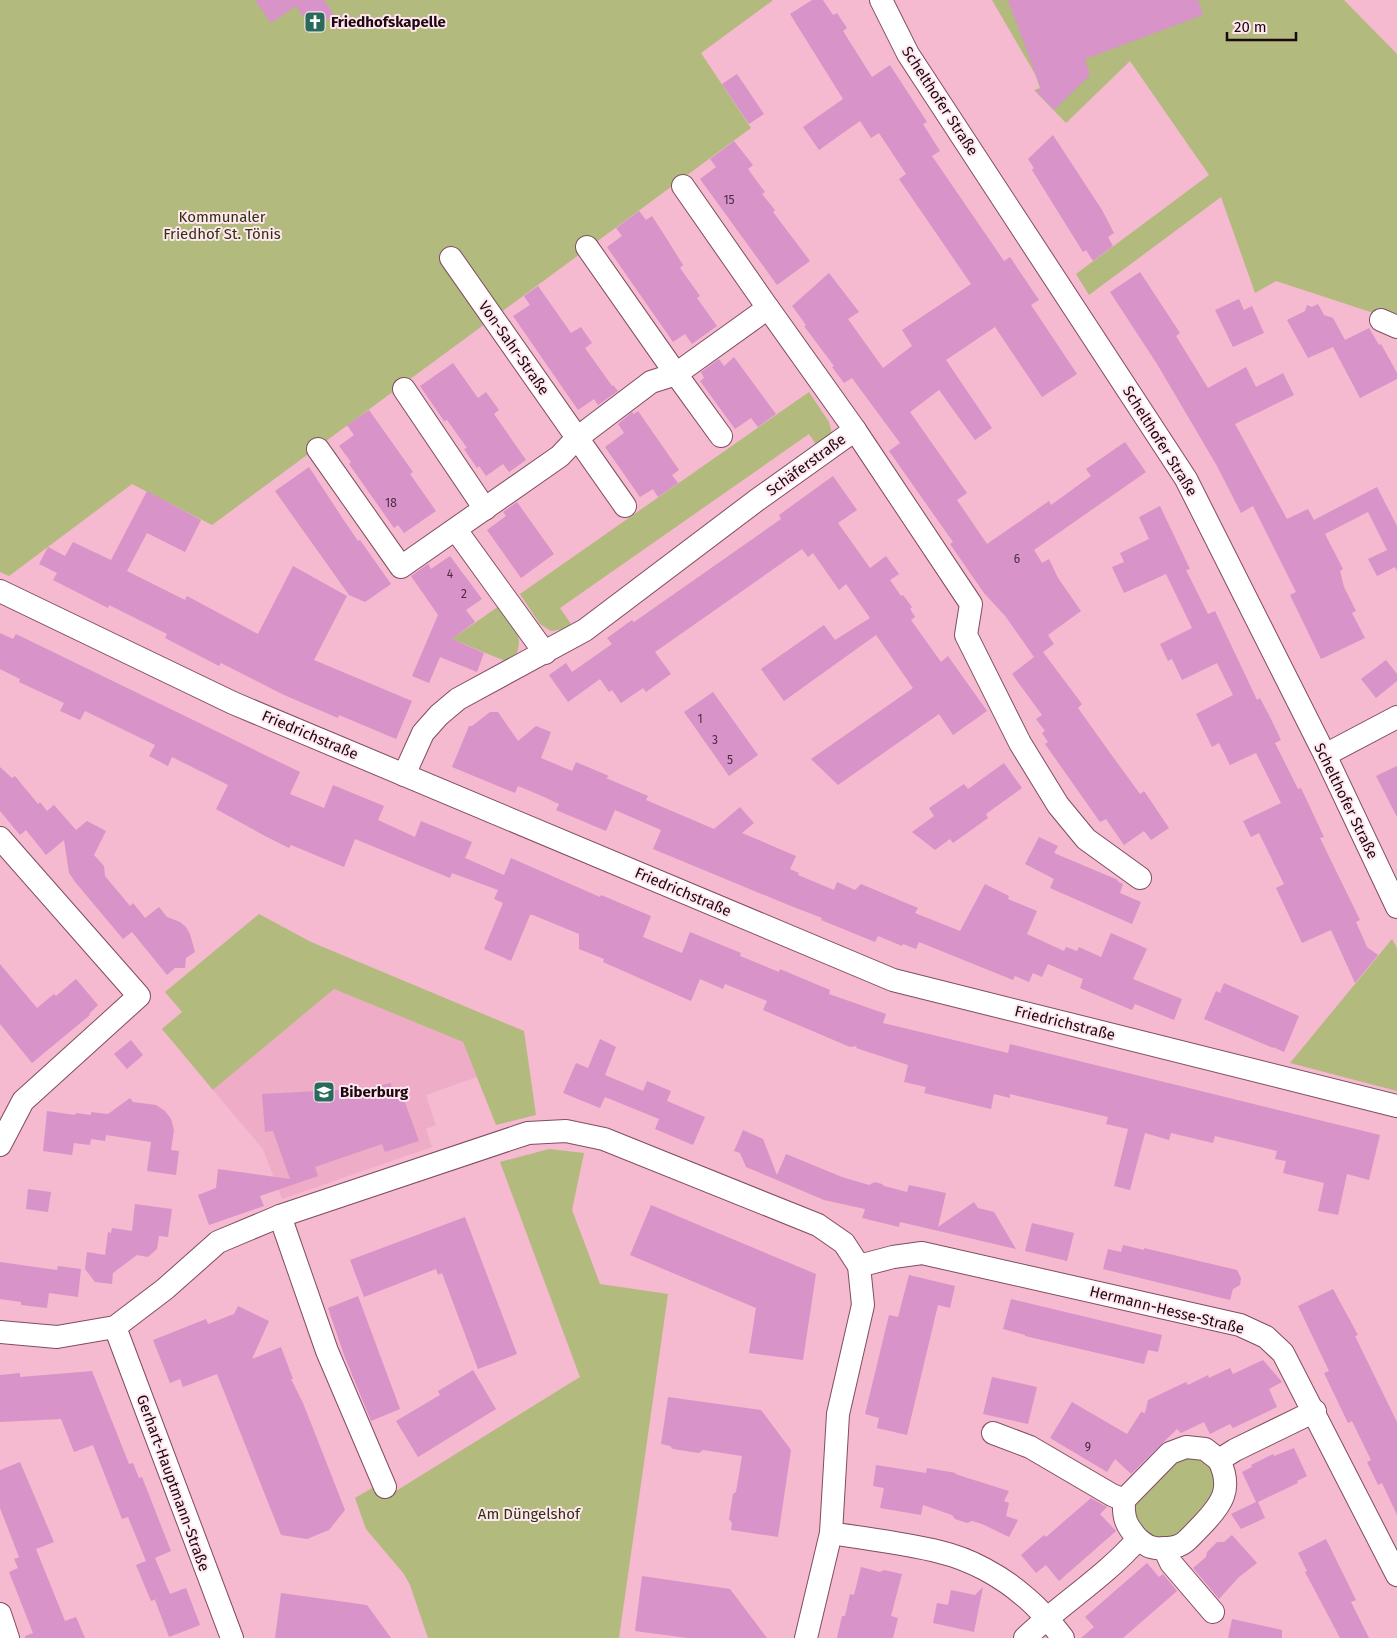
<svg xmlns="http://www.w3.org/2000/svg" width="1397" height="1638" font-family="'Fira Sans',sans-serif">
<style>
.built{fill:#efacc6}
.green{fill:#b2ba7d}
.building{fill:#d893c9}
.lines{fill:none;stroke-linecap:round;stroke-linejoin:round}
.minor-casing{stroke:#804d62;stroke-width:24}
.minor{stroke:#fff;stroke-width:22}
.labels{text-anchor:middle;stroke-width:4;stroke-linejoin:round;paint-order:stroke}
.number-label{font-size:12px;fill:#4b2b3f}
.poi-label{font-size:15px;font-weight:bold;fill:#1c0811;stroke:#ffe6ef;text-anchor:start}
.street-label{font-size:15px;fill:#1c0811;stroke:#ffe6ef}
.park-label{font-size:15px;fill:#2e320d;stroke:#ffe6ef}
</style>
<rect width="100%" height="100%" fill="#f5b9d0"/>
<path class="built" d="M334,989l129,53 14,35 -51,18 10,30 -10,4 6,18 -150,52 -19,-50 -50,-59z"/>
<g class="green">
<path d="M0,0h772v1l-71,52 50,75 -539,397 -80,-41 -123,92 -9,-4z"/>
<path d="M992,0h352l53,54v261l-8,3 -113,-37 -21,12 -34,-96 -132,98 -13,-21 133,-99 -79,-114 -64,62 -32,-33 6,-2 -5,-14z"/>
<path d="M809,392l20,30 3,12 -13,15 -10,-15 -249,174 11,16 -7,5 -13,2 -11,-7 -20,-30z"/>
<path d="M499,606c12,17 27,30 16,51l-10,4 -53,-22z"/>
<path d="M259,914l52,28 213,89 12,84 -40,10 -33,-83 -129,-53 -121,101 -51,-61 20,-17 -17,-20z"/>
<path d="M1392,939l5,9v143l-107,-28z"/>
<path d="M549,1149l35,4 -12,57 28,74 68,10 -49,344h-191l-18,-53 -6,-11 -38,-45 -11,-31 36,-21 5,14 184,-114 -80,-215z"/>
<path d="M1181,1456h15l13,7 9,28 -34,42 -28,8 -22,-21v-15z"/>
</g>
<g class="building">
<path d="M255,0h69l10,15 -22,15 -16,-24 -25,17z"/>
<path d="M812,0h11l10,15 4,-2 10,15 -4,3 29,46 18,-12 37,57 -4,2 17,27 -8,5 72,105 6,-4 29,43 -8,5 46,69 -35,23 -47,-70 -49,33 46,68 -17,12 -36,-50 -29,22 57,81 -10,7 30,44 62,-43 2,4 40,-29 -5,-7 39,-27 21,30 -112,78 8,13 7,-4 9,19 23,33 -33,24 6,9 -11,8 39,52 -4,4 35,49 27,37 4,-3 25,37 -18,12 -7,-9 -20,14 -18,-26 -6,3 -55,-78 3,-2 -6,-9 3,-2 -9,-12 6,-4 -30,-41 22,-17 -28,-40 -22,-24 -34,-49 3,-2 -64,-91 11,-8 -48,-65 -8,5 -12,-16 2,-1 -30,-40 2,-1 -14,-19 37,-33 30,39 -11,7 35,49 29,-22 -10,-16 69,-46 -72,-105 7,-5 -27,-41 -8,5 -11,-17 -41,29 -16,-23 40,-28 -53,-85z"/>
<path d="M1008,0h190l5,15 -118,44 5,16 -36,35 -18,-19 5,-2z"/>
<path d="M737,74l27,40 -15,10 -27,-40z"/>
<path d="M1053,135l49,75 12,23 -6,4 5,9 -20,15 -7,-11 -3,2 -51,-82 2,-2 -6,-9z"/>
<path d="M734,141l19,24 -5,4 17,23 -3,2 13,16 -2,2 37,49 -33,24 -77,-106 16,-12 -6,-8z"/>
<path d="M639,211l7,9 6,-4 13,20 18,29 -3,3 20,28 -3,2 20,28 -25,18 -7,-10 -12,8 -66,-95 15,-11 -6,-8z"/>
<path d="M1140,272l40,61 -4,3 32,52 38,-21 10,20 27,-14 11,22 -59,29 52,95 21,-10 6,11 63,-33 20,39v45l-2,-4 -18,9 -9,-17 19,-9 -19,-38 -43,22 18,35 -3,2 4,16 12,24 -4,2 13,25 -44,21 -31,-64 6,-3 -43,-86 -12,7 -24,-47 -60,-102 -47,-72z"/>
<path d="M538,286l33,47 10,-6 11,16 -7,5 27,38 1,-1 5,6 -20,14 -4,-6 -16,11 -65,-94 17,-11 -6,-9z"/>
<path d="M1239,299l5,11 8,-4 12,27 -31,14 -18,-37z"/>
<path d="M1318,304l6,11 9,3 12,22 24,-12 10,17 2,-1 16,29v6l-37,19 -27,-51 -25,11 -21,-38 18,-9 2,-6 5,2z"/>
<path d="M734,357l42,57 -18,13 -7,-9 -16,11 -35,-48 4,-3 -3,-6 18,-13 5,7z"/>
<path d="M453,363l25,35 8,-6 13,18 -5,4 32,46 -17,12 -6,-8 -17,12 -7,-10 -2,2 -13,-19 3,-1 -20,-28 -3,1 -24,-35z"/>
<path d="M369,410l44,62 -3,2 26,37 -32,22 -6,-8 -4,3 -45,-64 2,-2 -12,-16 15,-11 -7,-10z"/>
<path d="M638,411l41,59 -7,5 6,8 -20,14 -5,-8 -13,8 -35,-50 19,-14 -6,-9 14,-12 2,2z"/>
<path d="M309,467l34,52 15,22 2,-1 31,44 -26,18 -16,-7 -74,-104z"/>
<path d="M833,476l24,34 -19,13 32,45 16,-12 13,18 -9,6 11,16 2,-1 9,12 -2,2 5,8 -4,3 30,42 7,-6 39,55 -34,24 -14,-21 -101,71 -27,-26 102,-71 -37,-53 -92,66 -23,-32 63,-44 11,15 35,-22 -24,-34 -7,6 -26,-37 -5,4 -6,-8 -147,103 16,22 -25,18 -3,-4 -22,15 -9,-13 -3,2 -9,-13 -32,23 -19,-27 17,-12 6,9 40,-28 -5,-6 25,-18 2,2 147,-103 -2,-4z"/>
<path d="M147,491l54,29 -16,32 -38,-19 -20,38 58,29 2,-4 71,38 35,-68 54,30 -33,64 98,41 -16,38 -57,-24 -1,3 -54,-23 -63,-32 -2,3 -54,-28 2,-4 -58,-29 -1,3 -55,-28 4,-7 -18,-9 9,-17 17,9 8,-14 38,18z"/>
<path d="M517,502l37,52 -33,24 -34,-48 19,-14 -3,-4z"/>
<path d="M1160,506l30,63 -4,1 22,44 7,-3 42,89 3,-2 11,21 10,21 -6,3 23,46 3,-1 23,49 -4,1 40,82 -4,2 11,25 11,8 -23,28 -24,-53 -29,13 -26,-55 8,-4 -25,-51 -8,4 -8,-16 38,-18 -25,-50 -26,12 -11,-22 -7,4 -16,-33 37,-19 -16,-32 -35,17 -10,-21 -4,2 -8,-17 32,-16 -26,-54 -42,19 -12,-26 12,-5 -4,-9 29,-14 -10,-22z"/>
<path d="M450,556l32,43 -16,11 9,12 -23,17 32,14 -7,19 -37,-15 -11,26 -17,-7 26,-61 -27,-39 17,-12 3,5z"/>
<path d="M0,633l13,6 3,-5 284,138 -10,22 34,14 9,-23 51,21 -6,14 37,17 6,-16 51,21 -7,16 39,17 7,-17 89,39 1,-2 50,21 -8,21 39,16 8,-21 51,21 -1,3 39,16 1,-3 50,21 -1,4 57,20 -3,9 125,30 2,-9 370,91 -11,45 -22,-6 -9,41 -20,-4 6,-28 -41,-10 3,-12 -11,-2 2,-8 -62,-15 -2,7 -42,-10 -2,7 -24,-7 -15,57 -16,-4 14,-57 -22,-5 2,-7 -98,-23v4l-16,-4 -3,15 -67,-16 2,-6 -22,-5 4,-17 -52,-17 1,-2 -7,1 -87,-37 4,-9 -42,-17 -2,5 -23,-10 -9,22 -88,-39 1,-3 -25,-10v-15l-46,-19h-3l-19,46 -27,-12 19,-46 -9,-4 4,-9 -46,-17 -2,5 -95,-39 -11,28 -53,-22 -2,3 -24,-12 -49,-27 12,-24 -56,-28 -4,9 -19,-10 6,-11 -70,-34 -5,9 -20,-9 4,-8 -45,-21 1,-3 -20,-10z"/>
<path d="M1386,660l11,14v7l-21,17 -15,-19z"/>
<path d="M713,692l45,63 -29,21 -45,-64z"/>
<path d="M490,712h8l20,29 18,-15 15,6 -10,26 31,13 4,-9 33,14 -3,2 42,18 -2,4 68,29 26,-22 14,16 -12,10 54,23 -6,13 9,4 -1,2 36,15 3,-8 18,8 6,-6 57,24 -3,5 45,18 25,-47 24,12 -1,3 29,12 -10,23 37,17 2,-4 11,4 2,-4 22,10 10,-24 28,12 8,4 -14,30 49,20 -8,21 -39,-16 -3,6 -52,-22 3,-9 -35,-15 -6,13 -9,-4 -4,9 -14,-6 -2,4 -94,-38 -3,7 -13,-5 -1,2 -24,-10 -3,6 -54,-22 1,-2 -36,-14 -133,-55 8,-19 -46,-20 -9,21 -50,-21 3,-6 -17,-8 -24,-10 -3,7 -63,-26 17,-41h3z"/>
<path d="M1004,763l18,25 -36,26 2,4 -35,25 -3,-4 -15,11 -23,-18 22,-16 -5,-8 35,-24 4,5z"/>
<path d="M1397,766v51l-21,-41z"/>
<path d="M0,767l12,11 3,-2 23,28 2,-2 7,9 7,-6 22,25 11,-9 19,10 -12,24 10,11 1,10 25,30 3,-3 12,15 14,-11 8,10 13,5 6,5 4,7 5,18 -9,6 -1,10h-10l-8,7 -35,-43 -9,7 -47,-56 -7,-10 -5,-33 -18,15 -20,-25 -6,5 -20,-24z"/>
<path d="M1039,837l19,9 -4,7 64,27 -1,1 6,3 -3,9 21,9 -9,22 -82,-36 4,-9 -29,-15z"/>
<path d="M0,964l37,44 17,-14 2,2 20,-17 22,26 -9,9 1,1 -58,48 -32,-39z"/>
<path d="M1224,983l75,33 -15,36 -11,-5v1l-69,-29 12,-28 4,2z"/>
<path d="M600,1039l16,8 -11,28 38,16 4,-10 24,10 -4,10 38,16 -12,28 -38,-16 4,-10 -54,-22 -5,11 -37,-15 13,-30 12,5z"/>
<path d="M131,1040l12,15 -16,14 -13,-15z"/>
<path d="M391,1083l1,15 11,-1 16,44 -34,11 -3,-8 -67,23 3,9 -58,20 4,10 -55,19 -11,-30 18,-7 2,-19 72,10 -17,-48 -8,1 -3,-38 56,-3 10,-2v2l31,-3 1,2z"/>
<path d="M130,1098l3,4 23,3 9,6 6,8 3,11 -3,20 8,1 -3,24 -29,-4 4,-29 -45,-7 -1,6 -14,-2 -1,6 -16,-2 -2,12 -29,-4 4,-40 28,4 1,-2 15,2v-3l17,2z"/>
<path d="M743,1130l20,9 14,36 9,-21 56,23 27,8 6,-3 7,2 2,2 23,6 2,-7 37,8 -8,34 36,-25 4,6 16,4 22,37 -116,-27 -1,5 -37,-9 3,-9 -41,-9 -78,-33 -6,-14 -6,-2z"/>
<path d="M28,1189l23,3 -3,20 -22,-3z"/>
<path d="M135,1204l37,5 -4,28 -9,-1 -2,13 -9,8 -11,-2 -24,18 -1,11 -17,-2 -10,-13 2,-17 18,3 3,-23 3,1 1,-5 20,3z"/>
<path d="M651,1205l165,69 -13,86 -54,-7 7,-45 -126,-53z"/>
<path d="M465,1217l52,137 -39,15 -36,-96 -4,2 -2,-6 -72,28 -14,-37z"/>
<path d="M1032,1223l42,10 -7,28 -42,-10z"/>
<path d="M1123,1245l21,5v-2l93,22 4,8 -1,7 -7,4 -3,11 -127,-31 5,-20 13,3z"/>
<path d="M0,1262l57,8 1,-4 23,3 -3,28 -29,-4 -2,15 -26,-3v-3l-21,-3z"/>
<path d="M909,1275l46,11 -5,22 -12,-3 -31,130 -30,-7 2,-10 -14,-4 24,-99 9,2z"/>
<path d="M1333,1289l25,46 -3,1 42,86v93l-15,-32 -4,2 -11,-23 4,-2 -19,-39 -4,2 -24,-50 5,-2 -31,-65z"/>
<path d="M358,1296l42,113 -29,12 -27,-66 -16,-47z"/>
<path d="M1011,1299l151,36 -4,17 -10,-2 -4,14 -119,-28v-1l-22,-6z"/>
<path d="M238,1306l31,15 -17,38 29,-12 12,32h-2l12,24 42,107 -16,20 -22,9 -26,-4 -64,-161 -34,13 -3,-8 -10,4 -17,-43 53,-21 2,5 26,-10z"/>
<path d="M1263,1360l19,22 -13,7 8,18 -44,21 -3,-4 -20,10 -6,-12 -23,11 -4,-4 -46,45 -16,-15 -8,13 -57,-34 22,-36 55,32 14,-22 4,1 3,-13 38,-18 2,3 20,-10 1,3 21,-10 3,6z"/>
<path d="M473,1370l23,39 -78,48 -22,-36 44,-26 -2,-4z"/>
<path d="M92,1371l37,93 4,-1 6,15 3,-1 29,74 -16,7 15,36 16,-6 14,37 -31,12 -14,-37 5,-2 -9,3 -15,-36 10,-4 -18,-44 -6,2 -29,-74 -19,7 -13,-33 -61,3v-47l20,-2v4z"/>
<path d="M992,1377l45,10 -9,37 -45,-10z"/>
<path d="M668,1397l93,13 30,40 -13,87 -47,-7 1,-7 -3,-4 4,-25 3,-2 6,-36 -39,-6 -4,3 -26,-4 -3,-3 -9,-2z"/>
<path d="M1294,1448l13,28 -10,5 1,2 -40,19 7,16 -24,11 -10,-15 25,-12 -14,-30 10,-5 -1,-2 22,-11 1,2z"/>
<path d="M20,1462l34,80 -18,7 29,72 11,-4 9,21h-60v-2l8,-3 -24,-61 9,-4 -4,-9 5,-2 -19,-49v-38z"/>
<path d="M876,1465l50,8 1,-5 29,5 -1,1 54,17 -5,10 5,2 -3,13 12,4 -9,17 -27,-13 -10,-3 -5,2 -12,-4 -3,-4 -29,-10 -2,10 -41,-7 4,-20 -11,-2z"/>
<path d="M1091,1498l16,9 -7,7 16,17 -57,50 -13,-16 -10,8 -15,-18 23,-20 2,2z"/>
<path d="M1232,1535l25,28 -18,14 -20,22 -26,-31 13,-11 1,-5 10,-10h7z"/>
<path d="M1326,1539l30,61 -5,2 18,36h-29l-35,-66 2,-1 -9,-18z"/>
<path d="M1147,1563l12,14 4,-3 14,17 -54,47h-42l13,-11 -9,-10z"/>
<path d="M861,1567l19,5 4,-2 18,4 -11,42 7,2 -5,20h-56l5,-22h3l5,-22 4,1z"/>
<path d="M642,1576l88,13 37,49h-79l-53,-7z"/>
<path d="M983,1587l-9,45 -41,-9 4,-20 11,2 3,-15 24,5z"/>
<path d="M281,1593l86,12 24,33h-116z"/>
<path d="M1232,1619l50,11v8h-54z"/>
</g>
<g class="lines">
<g class="minor-casing">
<g id="minor">
<path d="M881,0l27,54 278,425 139,276 72,152"/>
<path d="M683,186l85,122"/>
<path d="M587,247l89,127 45,62"/>
<path d="M451,258l174,248"/>
<path d="M1381,320l16,7"/>
<path d="M404,389l81,120"/>
<path d="M318,449l83,118 159,-111 17,-18 74,-56 25,-8 92,-66 87,122 116,174 -5,31 54,108 38,62 28,34 54,39"/>
<path d="M456,530l89,123"/>
<path d="M0,591l233,112 660,277 504,126"/>
<path d="M1325,755l72,-38"/>
<path d="M404,775l19,-42 16,-18 19,-16 127,-69 172,-130 98,-70"/>
<path d="M0,838l139,158 -116,105 -23,44"/>
<path d="M280,1216l47,135 58,136"/>
<path d="M859,1266l34,-9 29,-4 318,72 26,12 17,16 114,222"/>
<path d="M115,1327l117,311"/>
<path d="M0,1332l57,5 58,-10 50,-38 53,-47 62,-26 248,-83 38,-2 38,8 214,86 26,18 15,23 4,39 -25,109 -7,119 -25,105"/>
<path d="M993,1433l37,14 82,48 12,5"/>
<path d="M831,1533c36,6 73,10 109,19 30,7 61,24 84,44 15,12 27,27 39,42"/>
<path d="M1138,1539c4,3 9,7 13,8 10,3 27,1 34,-5 6,-5 11,-11 17,-17 20,-21 31,-36 17,-65"/>
<path d="M1164,1548l7,15 42,49"/>
<path d="M0,1614l8,24"/>
<path d="M1025,1638c36,-34 81,-62 113,-99 -12,-14 -15,-20 -14,-39l46,-47 16,-6 19,2 14,11 16,-10 80,-39"/>
</g>
</g>
<use href="#minor" class="minor"/>
</g>
<defs>
<g id="church-square" transform="scale(1.125)"><rect x="-9" y="-9" width="18" height="18" rx="4" fill="#296b5a" stroke="#ffe6ef"/><path d="M-1.2-6h2.4v3.5h3.3v2.4h-3.3V6h-2.4V-.1h-3.3v-2.4h3.3Z" fill="#fff"/></g>
<g id="school-square" transform="scale(1.125)"><rect x="-9" y="-9" width="18" height="18" rx="4" fill="#296b5a" stroke="#ffe6ef"/><path d="M0-5L7-2L0 1L-7-2ZM-4 1L0 2.5L4 1V4Q0 6-4 4Z" fill="#fff"/></g>
</defs>
<g fill-rule="evenodd">
<use href="#church-square" x="315" y="22"/>
<use href="#school-square" x="324" y="1092"/>
</g>
<g class="labels">
<g class="number-label">
<text x="729" y="204">15</text>
<text x="391" y="507">18</text>
<text x="1017" y="563">6</text>
<text x="450" y="578">4</text>
<text x="464" y="598">2</text>
<text x="700" y="723">1</text>
<text x="715" y="744">3</text>
<text x="730" y="764">5</text>
<text x="1088" y="1451">9</text>
</g>
<g class="poi-label">
<text x="331" y="27">Friedhofskapelle</text>
<text x="340" y="1097">Biberburg</text>
</g>
<g class="street-label">
<text transform="translate(940 101) rotate(57)" y="5">Schelthofer Straße</text>
<text transform="translate(514 348) rotate(55)" y="5">Von-Sahr-Straße</text>
<text transform="translate(1160 441) rotate(58)" y="5">Schelthofer Straße</text>
<text transform="translate(806 465) rotate(-36)" y="5">Schäferstraße</text>
<text transform="translate(310 735) rotate(23)" y="5">Friedrichstraße</text>
<text transform="translate(1346 801) rotate(64)" y="5">Schelthofer Straße</text>
<text transform="translate(683 892) rotate(23)" y="5">Friedrichstraße</text>
<text transform="translate(1065 1023) rotate(14)" y="5">Friedrichstraße</text>
<text transform="translate(1167 1310) rotate(14)" y="5">Hermann-Hesse-Straße</text>
<text transform="translate(173 1483) rotate(70)" y="5">Gerhart-Hauptmann-Straße</text>
</g>
<g class="park-label">
<text x="222" y="222">Kommunaler<tspan x="222" dy="17">Friedhof St. Tönis</tspan></text>
<text x="529" y="1519">Am Düngelshof</text>
</g>
</g>
<path d="M1227 32v8h69v-8" fill="none" stroke="#1c0811" stroke-width="2.5"/>
<text x="1234" y="32" font-size="15" fill="#1c0811" stroke="#ffe6ef" stroke-width="4" paint-order="stroke">20 m</text>
</svg>
